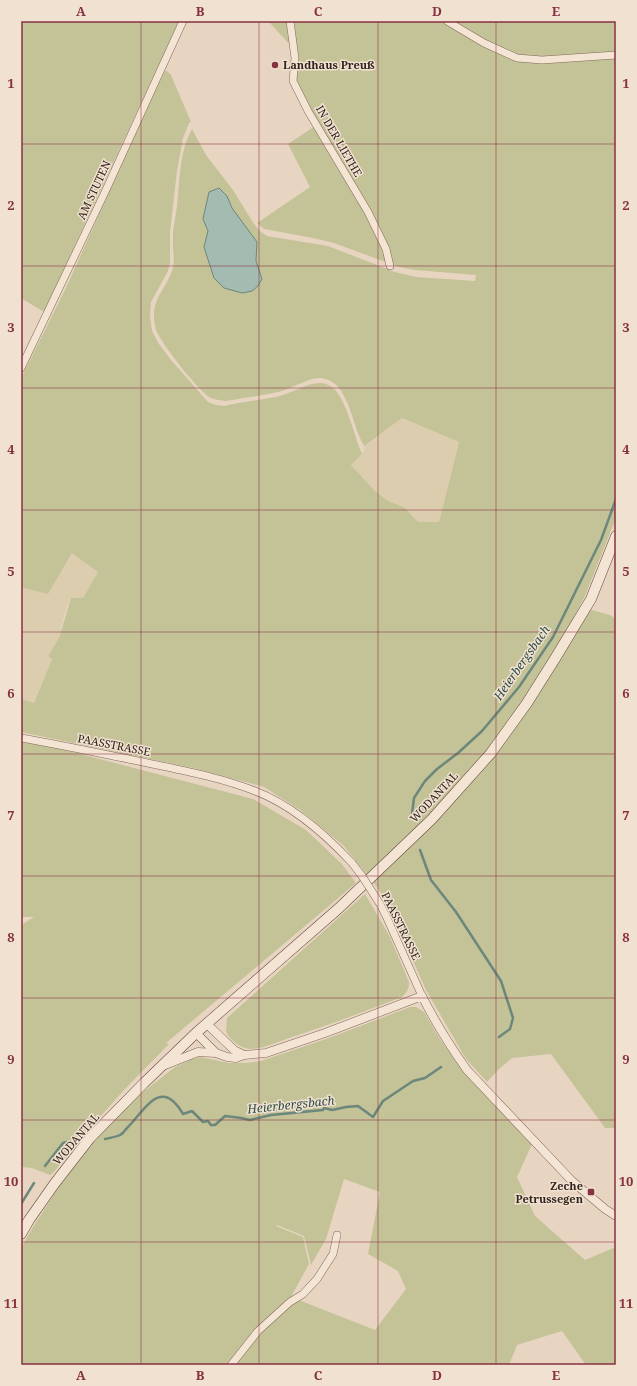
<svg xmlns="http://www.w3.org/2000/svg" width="637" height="1386" font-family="'Noto Serif',serif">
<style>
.farmland{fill:#dccdaf}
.green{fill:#c4c297;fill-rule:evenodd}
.water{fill:#a3bbb0;stroke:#6c877c}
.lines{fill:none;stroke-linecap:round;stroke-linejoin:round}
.stream{stroke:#6c877c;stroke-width:2.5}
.minor-casing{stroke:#7f685b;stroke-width:8}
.tertiary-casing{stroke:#7f685b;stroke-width:9}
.secondary-casing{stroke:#61493e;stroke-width:11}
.minor{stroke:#f4e4d3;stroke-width:7}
.tertiary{stroke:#f4e4d3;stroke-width:8}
.secondary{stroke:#f4e4d3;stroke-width:10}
.minor-bridge-casing{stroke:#7f685b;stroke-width:8;stroke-linecap:butt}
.minor-bridge{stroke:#f4e4d3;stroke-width:7}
.grid{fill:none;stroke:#873241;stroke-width:1;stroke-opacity:0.55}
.poi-dot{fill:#873241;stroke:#f0e1d0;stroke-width:1.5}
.labels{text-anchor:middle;stroke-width:3;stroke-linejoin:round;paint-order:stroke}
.poi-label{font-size:11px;font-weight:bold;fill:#31231d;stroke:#f0e1d0;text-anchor:start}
.street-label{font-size:11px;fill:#31231d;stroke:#f0e1d0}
.water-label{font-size:12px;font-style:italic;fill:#2e4f47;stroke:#f0e1d0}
.neatline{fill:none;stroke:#873241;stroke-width:1.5}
.grid-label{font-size:13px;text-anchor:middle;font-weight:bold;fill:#873241}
</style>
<rect width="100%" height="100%" fill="#e8d5c1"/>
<g class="farmland">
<path d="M402,418l57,24 -20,80h-21l-14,-15 -14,-5 -14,-10 -25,-27 11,-11 4,-8z"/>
<path d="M72,552l26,20 -15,26h-13l-6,18 -5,22 -10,18 3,3 -18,44 -13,-4v-107l1,-4 26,6z"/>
</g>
<g class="green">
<path d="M21,21h158l-135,291 -23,-14z"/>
<path d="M268,21h20l4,26z"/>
<path d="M293,21h149l75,39 99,-3v461l-31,78 -41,77 -27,40 -39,49 -46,53 -64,61 -24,-30 -45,-37 -35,-22 -71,-19 -172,-36v-33l13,4 18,-44 -4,-3 11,-18 12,-40h12l15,-26 -26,-19 -24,41 -25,-6 -2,4v-214l44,-88 82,-182 18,-37h2l4,4 20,47 -2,1 -6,15 -6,33 -7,61v31l-2,8 -17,31 -1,14 2,15 7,13 12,16 37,42 8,3 8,1c17,-4 35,-6 52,-9 15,-3 29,-14 44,-14 6,0 12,3 16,8 12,15 18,44 26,63l-11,11 25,27 14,10 14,5 14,15h21l20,-80 -57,-24 -36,27 -1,2c-10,-15 -12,-35 -21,-51 -4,-9 -12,-17 -23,-18 -12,-1 -30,11 -43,14 -17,4 -35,6 -52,9 -6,-1 -12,-1 -17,-4 -12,-8 -48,-54 -53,-67 -1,-4 -2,-9 -2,-12 -2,-20 15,-33 19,-51 2,-10 -1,-20 0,-30 0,-11 3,-21 4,-31 3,-25 2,-54 15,-77l14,26 27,35 21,34 7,8 6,4 61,10 67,26 21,5 59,4 1,-6 -61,-5 -16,-3 -65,-24 -21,-5 -49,-9 -7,-6 53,-36 -22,-43 27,-18 -6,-18 -14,-28z"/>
<path d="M451,21h165v32l-82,5 -16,-3 -11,-3z"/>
<path d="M588,609l22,6 6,4v509h-11l-54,-74 -39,4 -14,12 -11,12 -21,-23 -40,-69 -38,-86 -16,-24 71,-65 88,-113z"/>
<path d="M21,740l25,5 207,54 53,31 36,34 14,19 -190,160 3,1 -46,47 -39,44 -31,38 -3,2 -18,-7 -11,-1v-242l13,-8h-13z"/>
<path d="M365,894l24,41 20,47c0,7 -2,10 -7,15 -36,14 -73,28 -110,40 -13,4 -28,12 -42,12 -10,-1 -19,-8 -24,-17l1,-14z"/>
<path d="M410,1007h6l8,5 16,27 21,30 71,75 -15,33 18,39 50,44 31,-13v118h-30l-24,-34 -45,14 -8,20h-488v-117l12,-21 28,-43 37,-47 35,-37 42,-33 18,-8 8,-2 27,6h18l15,-2 68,-23zM344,1179l36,13 -12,62 30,17 8,18 -31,41 -84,-33 18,-33 -6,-27 -27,-11 1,-1 27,11 7,29 15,-26z"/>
</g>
<path class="water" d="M219,188l8,8 5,12 25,34 -1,19 6,18 -4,7 -6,5 -10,2 -18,-5 -10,-10 -10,-31 4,-16 -5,-12 6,-27z"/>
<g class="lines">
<g class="stream">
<path d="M412,814l2,-16 11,-17 12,-12 21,-16 24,-22 37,-44 34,-50 48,-97 15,-41"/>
<path d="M420,850l11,30 25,32 45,69 12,37 -3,11 -11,8"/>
<path d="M105,1139c5,-1 11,-2 15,-4 3,-1 5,-5 7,-7 18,-18 34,-52 56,-14l9,-3 11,11 5,-1 3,4h4l10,-9 16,2 9,2 21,-5 52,-5 1,-2 8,2 14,-3 12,-1 15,11 10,-16 30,-20 12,-3 16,-11"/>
<path d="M45,1166l18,-23 4,-1"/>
<path d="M21,1204l13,-21"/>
</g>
<g class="minor-casing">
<g id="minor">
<path d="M290,21l5,37 -2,23 15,30 60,101 18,37 4,17"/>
<path d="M447,21l37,22 33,15 25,2 74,-5"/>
<path d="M21,368l84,-176 78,-171"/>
<path d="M21,738c41,7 82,16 122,24 37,8 77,15 112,29 37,14 70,43 97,72"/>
<path d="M380,904l7,14 35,78"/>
<path d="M231,1365l27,-34 32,-29 13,-8 14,-15 16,-25 4,-19"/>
</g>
</g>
<g class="tertiary-casing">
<g id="tertiary">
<path d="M207,1024l27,26 10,5"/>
<path d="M196,1033l20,20"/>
<path d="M165,1065l33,-13 18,1 11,4 9,1 8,-3 22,-2 59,-20 97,-37c13,26 28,50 45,74l105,111 33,28 11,7"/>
</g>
</g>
<g class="secondary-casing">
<path id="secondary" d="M21,1234l8,-14 26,-37 35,-45 54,-55 52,-50 143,-125 93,-89 59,-66 36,-50 29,-46 35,-58 25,-63"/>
</g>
<use href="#minor" class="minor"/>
<use href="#tertiary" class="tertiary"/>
<use href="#secondary" class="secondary"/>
<g class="minor-bridge-casing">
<path id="minor-bridge" d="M352,863l10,13 18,28"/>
</g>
<use href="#minor-bridge" class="minor-bridge"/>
</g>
<path class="grid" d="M141,21v1344M259,21v1344M378,21v1344M496,21v1344M21,144h595M21,266h595M21,388h595M21,510h595M21,632h595M21,754h595M21,876h595M21,998h595M21,1120h595M21,1242h595"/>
<g class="poi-dot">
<circle cx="275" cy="65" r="4"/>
<rect x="587" y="1188" width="8" height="8" rx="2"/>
</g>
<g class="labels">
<g class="poi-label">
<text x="283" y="69">Landhaus Preuß</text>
<text x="583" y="1190" text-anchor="end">Zeche<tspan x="583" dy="13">Petrussegen</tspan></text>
</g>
<g class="street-label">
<text transform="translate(339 141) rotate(60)" y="4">IN DER LIETHE</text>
<text transform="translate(94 190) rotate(-65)" y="4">AM STUTEN</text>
<text transform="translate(114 745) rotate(11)" y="4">PAASSTRASSE</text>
<text transform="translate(434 797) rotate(-47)" y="4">WODANTAL</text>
<text transform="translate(401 926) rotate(64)" y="4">PAASSTRASSE</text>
<text transform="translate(76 1139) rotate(-49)" y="4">WODANTAL</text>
</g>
<g class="water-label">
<text transform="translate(522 663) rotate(-55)" y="4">Heierbergsbach</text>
<text transform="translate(291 1105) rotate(-6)" y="4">Heierbergsbach</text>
</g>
</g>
<rect width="637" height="1386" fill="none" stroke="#f0e1d0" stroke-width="44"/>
<rect x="22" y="22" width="593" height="1342" class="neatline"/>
<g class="grid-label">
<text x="81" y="16">A</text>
<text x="200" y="16">B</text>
<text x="318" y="16">C</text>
<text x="437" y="16">D</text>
<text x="556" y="16">E</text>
<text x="11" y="88">1</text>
<text x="626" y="88">1</text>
<text x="11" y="210">2</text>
<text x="626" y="210">2</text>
<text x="11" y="332">3</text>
<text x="626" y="332">3</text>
<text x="11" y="454">4</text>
<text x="626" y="454">4</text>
<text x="11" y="576">5</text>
<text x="626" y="576">5</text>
<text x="11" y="698">6</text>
<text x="626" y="698">6</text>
<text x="11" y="820">7</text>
<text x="626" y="820">7</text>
<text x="11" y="942">8</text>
<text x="626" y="942">8</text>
<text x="11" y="1064">9</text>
<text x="626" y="1064">9</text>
<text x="11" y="1186">10</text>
<text x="626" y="1186">10</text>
<text x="11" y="1308">11</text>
<text x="626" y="1308">11</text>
<text x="81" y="1380">A</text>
<text x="200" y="1380">B</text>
<text x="318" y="1380">C</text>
<text x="437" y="1380">D</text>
<text x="556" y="1380">E</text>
</g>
</svg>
